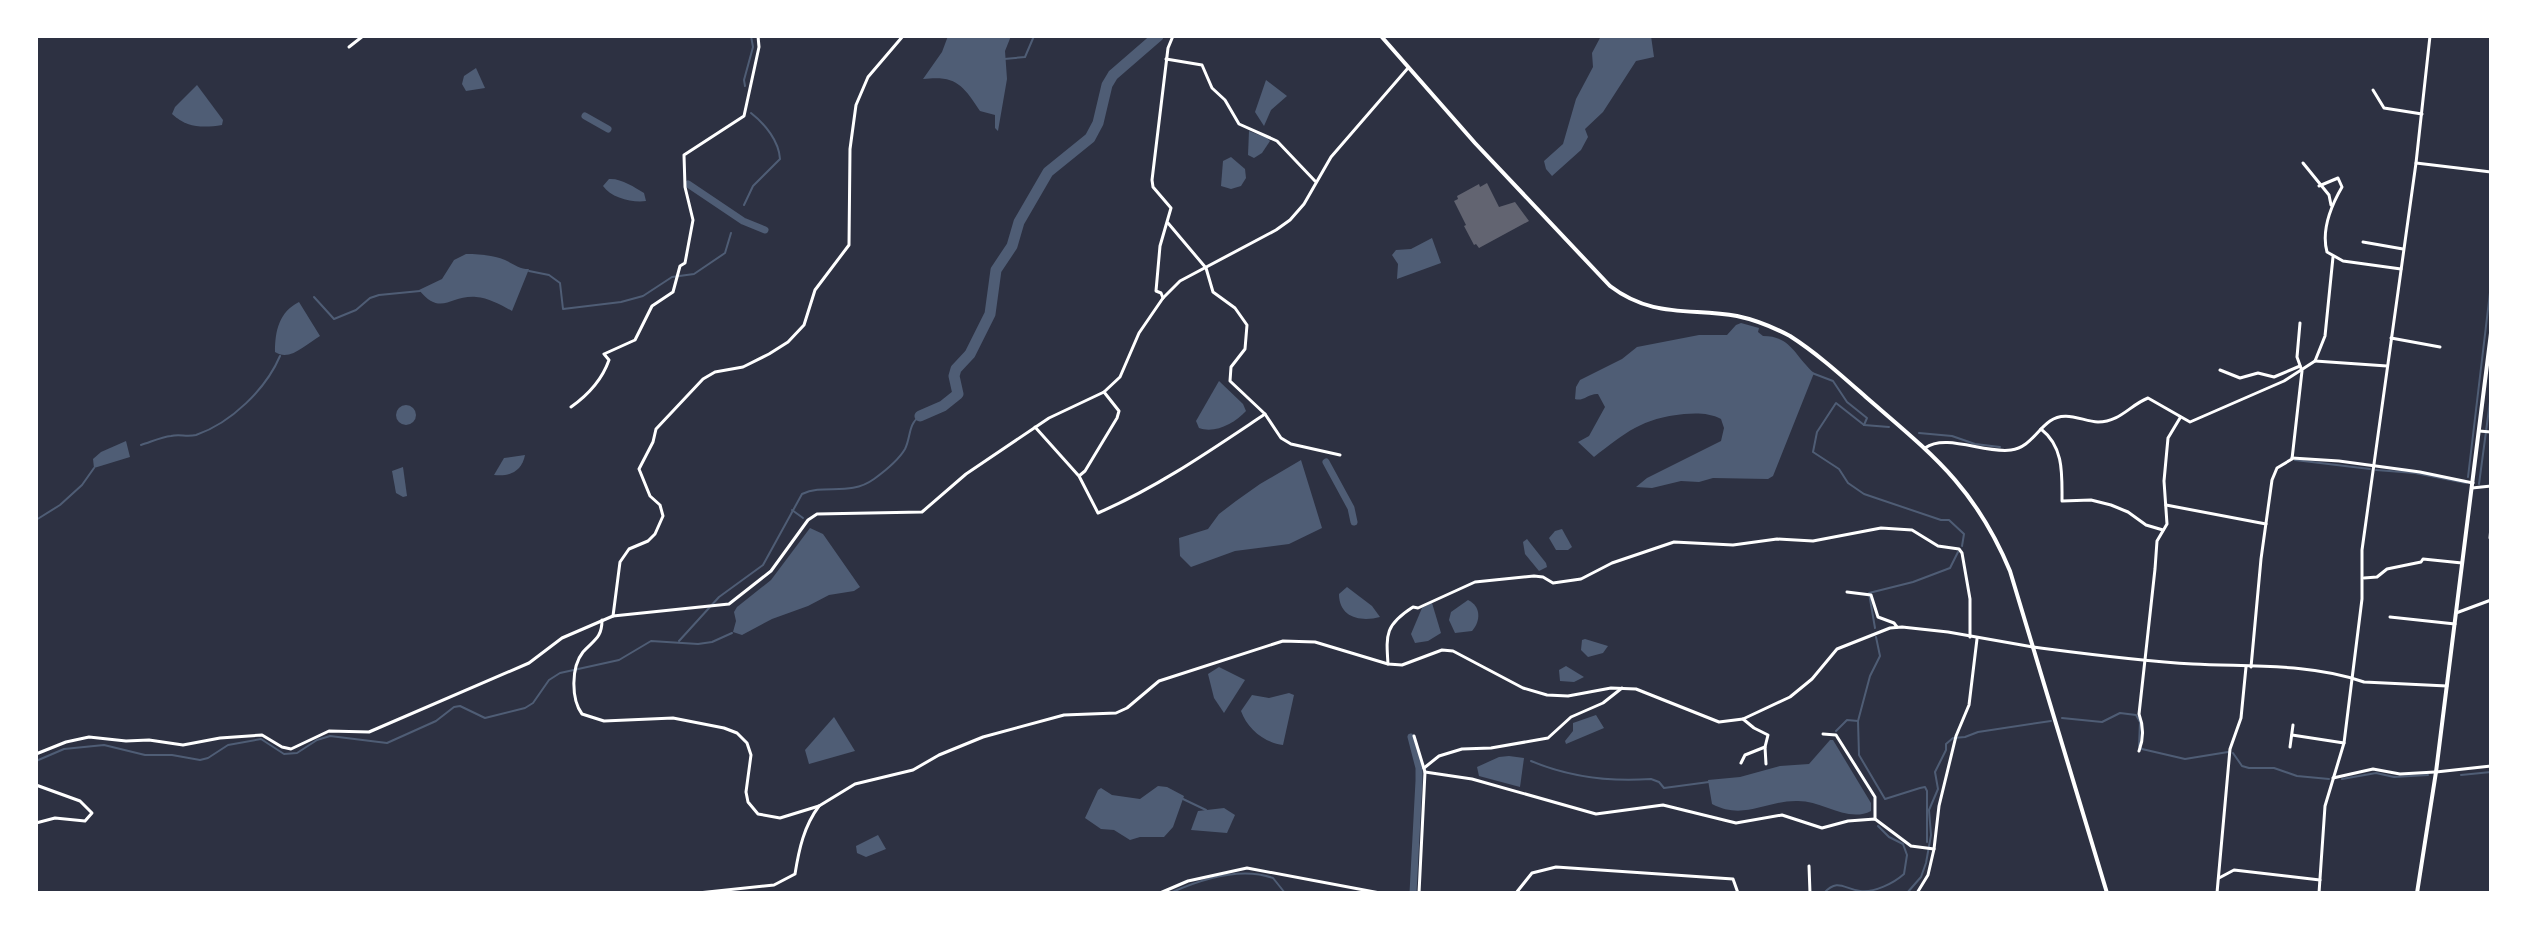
<svg xmlns="http://www.w3.org/2000/svg" width="2527" height="929" font-family="Ubuntu,sans-serif">
<style>
.water{fill:#4f5d75}
.lines{fill:none;stroke-linecap:round;stroke-linejoin:round}
.stream{stroke:#4f5d75;stroke-width:2}
.canal{stroke:#4f5d75;stroke-width:7}
.river{stroke:#4f5d75;stroke-width:11}
.building{fill:#626471}
.minor{stroke:#fff;stroke-width:3}
.tertiary{stroke:#fff;stroke-width:3}
.secondary{stroke:#fff;stroke-width:4}
.trunk{stroke:#fff;stroke-width:4}
</style>
<rect width="100%" height="100%" fill="#2d3142"/>
<g class="water">
<path d="M948,36h63l-6,15 2,28 -9,52 -3,-3v-13l-15,-4c-17,-26 -24,-36 -57,-32l19,-27z"/>
<path d="M1601,36h50l3,21 -18,4 -33,51 -18,17 3,8 -7,13 -29,26 -6,-7 -2,-8 19,-17 13,-45 17,-32 -1,-14z"/>
<path d="M476,68l9,20 -19,3 -4,-7 2,-8z"/>
<path d="M1266,80l21,16 -16,14 -7,16 -9,-14z"/>
<path d="M197,85l26,35 -1,5c-19,3 -35,3 -50,-11l3,-7z"/>
<path d="M1249,131l18,7 3,3 -8,12 -8,5 -6,-3z"/>
<path d="M1231,157l14,12 1,9 -5,8 -10,3 -10,-3 2,-25z"/>
<path d="M609,179c12,-1 25,8 35,14l2,8c-13,2 -35,-3 -43,-15z"/>
<path d="M1432,238l9,25 -44,16 1,-15 -6,-9 4,-5 15,-1z"/>
<path d="M466,254c13,0 27,1 39,6 9,4 14,9 24,9l-17,42c-11,-6 -23,-13 -36,-14 -26,-2 -35,20 -57,-7l23,-11 12,-19z"/>
<path d="M299,302l21,34c-14,8 -30,26 -45,16 0,-21 4,-40 24,-50z"/>
<path d="M1741,323l18,5 -1,4 5,4c28,0 31,19 51,37l-41,103 -5,3 -55,-1 -14,4 -18,-1 -29,7 -16,-1 11,-9 74,-37 3,-13 -3,-9c-11,-6 -24,-6 -37,-5 -42,4 -59,19 -90,43l-16,-15 11,-6 16,-29 -7,-13c-9,-1 -15,8 -23,5l1,-12 4,-7 42,-21 15,-12 62,-12h28l9,-10z"/>
<path d="M1219,381l24,23 3,7c-11,12 -31,23 -47,17l-3,-7z"/>
<circle cx="406" cy="415" r="10"/>
<path d="M126,441l4,16 -36,11 -1,-9 8,-7z"/>
<path d="M525,455c-3,16 -15,22 -31,20l10,-17z"/>
<path d="M1301,460l21,68 -33,16 -54,7 -44,16 -11,-11 -1,-18 29,-9 11,-15 17,-13 24,-17z"/>
<path d="M403,467l4,29 -4,1 -7,-4 -4,-22z"/>
<path d="M810,528l13,6 37,53 -6,4 -25,4 -21,11 -36,13 -30,16 -9,-3 3,-11 -2,-9 3,-5 34,-27z"/>
<path d="M1562,529l10,18 -4,3h-12l-7,-12 6,-7z"/>
<path d="M1527,539l19,24 1,4 -8,4 -14,-17 -2,-12z"/>
<path d="M1347,587l25,19 8,11c-19,5 -41,1 -41,-23z"/>
<path d="M1468,600c13,6 13,21 4,31l-17,2 -6,-13 2,-8z"/>
<path d="M1432,603l9,30 -13,8 -13,2 -4,-9 11,-26z"/>
<path d="M1585,639l23,7 -5,7 -15,4 -7,-7 1,-10z"/>
<path d="M1566,666l18,11 -10,5 -14,-1 -1,-11z"/>
<path d="M1219,667l26,13 -21,33 -10,-15 -6,-24z"/>
<path d="M1289,693l5,2 -11,50c-19,-2 -36,-17 -42,-34l11,-16 17,3z"/>
<path d="M1596,715l8,13 -38,16 -1,-3 8,-10v-8z"/>
<path d="M834,717l21,34 -46,13 -4,-14z"/>
<path d="M1830,740h3l38,63v8c-23,12 -48,-10 -73,-10 -31,-1 -54,20 -86,3l-4,-24 32,-3 40,-11 29,-2z"/>
<path d="M1509,756l15,2 -4,29 -41,-11 -2,-9 22,-10z"/>
<path d="M1158,786l9,1 17,9 -11,31 -9,10h-24l-10,3 -16,-10 -13,-1 -16,-11 13,-28 3,-2 11,7 28,4z"/>
<path d="M1224,808l11,7 -8,18 -36,-3 7,-19z"/>
<path d="M878,835l8,14 -20,8 -9,-4 -1,-7z"/>
</g>
<g class="lines">
<g class="stream">
<path d="M1004,59l21,-2 9,-21"/>
<path d="M745,86l-1,-6 9,-33 -2,-11"/>
<path d="M744,205l9,-19 27,-27c-1,-18 -15,-35 -29,-46"/>
<path d="M529,271l20,4 11,8 3,26 58,-7 22,-6 29,-19 22,-3 31,-21 6,-20"/>
<path d="M314,297l20,22 22,-9 14,-12 9,-3 41,-4"/>
<path d="M1812,373l21,8 14,21 20,16 -3,7"/>
<path d="M1889,427l-25,-2 -28,-22 -19,29 -4,20 26,17 9,14 16,11 77,26h8l15,14 -2,12"/>
<path d="M1919,433l33,3 23,8 25,3"/>
<path d="M141,445c10,-3 20,-8 30,-9 8,-2 16,1 25,-1 35,-12 70,-46 84,-79"/>
<path d="M2295,460l75,9"/>
<path d="M2376,470l39,3 51,10"/>
<path d="M2468,477l23,-193"/>
<path d="M2479,484l12,-90"/>
<path d="M792,510l11,8"/>
<path d="M36,520l24,-15 22,-20 12,-17"/>
<path d="M1875,628l-6,-35 44,-11 37,-14 8,-16"/>
<path d="M1876,637l4,19 -10,20 -12,45 1,34 26,44 35,-11 5,-1 2,4v51"/>
<path d="M679,641l40,-44 44,-32 39,-71c23,-11 47,3 72,-15 11,-8 24,-18 31,-30 6,-12 3,-25 15,-33"/>
<path d="M2062,718l40,4 18,-9 16,2 4,7 -1,24 3,3 43,10 43,-7"/>
<path d="M1836,731l11,-11 11,1"/>
<path d="M2233,753l9,13 7,2h25l23,8 32,3"/>
<path d="M36,761l28,-12 40,-4 41,10h27l28,5 8,-2 20,-13 33,-6 23,15 13,-1 20,-13 13,-4 57,7 49,-22 18,-14 6,-1 25,12 40,-10 8,-5 16,-23 11,-7 59,-13 32,-19 47,3 14,-2 20,-9"/>
<path d="M1531,761c38,16 78,21 120,18l8,3 5,6 45,-6"/>
<path d="M2461,775l30,-3"/>
<path d="M2342,779l34,-6 18,4 34,-2"/>
<path d="M1183,799l23,11"/>
<path d="M1170,893c31,-14 70,-27 103,-15l12,15"/>
<path d="M1824,893c14,-15 20,-4 36,-2 14,2 34,-8 44,-17l3,-19 -4,-11 -14,-7 -11,-11"/>
<path d="M1907,893l14,-16 5,-14 5,-28 -2,-25 9,-21 -3,-17 11,-22v-6l7,-6 12,-1 13,-5 73,-11"/>
</g>
<g class="canal">
<path d="M585,116l23,13"/>
<path d="M688,184l55,37 22,9"/>
<path d="M1326,462l25,46 3,14"/>
<path d="M1411,737l8,31v13l-6,112"/>
</g>
<path class="river" d="M920,416l23,-10 15,-12 -4,-18 2,-7 14,-15 20,-40 6,-44 16,-24 7,-24 29,-50 42,-34 8,-15 9,-38 6,-10 45,-39"/>
</g>
<path class="building" d="M1487,183l12,24 16,-5 14,19 -50,27 -3,-4 -2,1 -10,-19 2,-1 -12,-24 4,-2 -1,-3 22,-12 1,3z"/>
<g class="lines">
<g class="minor">
<path d="M349,47l14,-11"/>
<path d="M1166,59l36,6 10,23 13,12 14,24 38,17 38,40"/>
<path d="M2373,90l11,18 38,6"/>
<path d="M2303,163l26,32 2,10"/>
<path d="M2416,163l75,9"/>
<path d="M2319,186l19,-8 4,9c-11,19 -21,43 -15,65l16,9 58,8"/>
<path d="M1168,223l38,45 7,24 22,16 12,17 -2,24 -14,18 -1,14 35,33 16,24 10,6 49,11"/>
<path d="M2363,242l40,7"/>
<path d="M1163,298l-2,-5 -5,-2 4,-45 11,-38 -18,-21 -1,-7 16,-132 5,-12"/>
<path d="M2391,338l49,9"/>
<path d="M2315,361l72,5"/>
<path d="M2220,370l20,8 18,-5 16,4 26,-11"/>
<path d="M571,407c17,-12 31,-27 38,-47l-5,-6 31,-14 17,-34 21,-14 7,-26 5,-3 8,-43 -8,-33 -1,-32 60,-39 15,-69 -1,-11"/>
<path d="M1265,414c-54,36 -107,73 -167,99l-19,-37 6,-5 32,-53 2,-7 -15,-19 16,-15 19,-44 24,-35 17,-17 96,-51 14,-10 14,-16 27,-47 77,-89"/>
<path d="M1035,427l43,48"/>
<path d="M2041,429c23,18 21,45 21,72l29,-1 20,5 17,7 18,13 17,5"/>
<path d="M2479,431l12,1"/>
<path d="M1925,448c21,-15 60,6 86,2 18,-2 25,-19 39,-29 15,-11 32,0 48,1 22,0 32,-17 50,-24l42,24 94,-41 31,-20 10,-25 8,-79"/>
<path d="M2292,458l47,3 81,11 53,11"/>
<path d="M2472,488l19,-2"/>
<path d="M2166,505l100,19"/>
<path d="M2490,538l1,-11"/>
<path d="M2364,578l13,-1 10,-8 34,-7 2,-3 39,4"/>
<path d="M1847,592l24,3 7,22 16,6 3,4"/>
<path d="M2456,613l35,-13"/>
<path d="M613,616l7,-54 9,-13 19,-8 7,-7 8,-18 -3,-11 -10,-9 -11,-27 14,-27 3,-13 47,-50 12,-7 28,-5 26,-13 19,-12 16,-17 11,-35 34,-45 1,-96 6,-44 12,-28 35,-41"/>
<path d="M2390,617l65,7"/>
<path d="M602,620c0,18 -8,20 -19,32 -12,15 -12,47 -1,62l22,7 69,-3 51,10 13,5 10,10 4,12 -5,37 2,10 10,12 22,4 39,-12 36,-22 58,-14 26,-15 44,-18 81,-22 52,-2 11,-5 32,-27 124,-40 32,1 73,22 14,1 40,-15 11,1 70,37 24,7 21,1 43,-8 25,1 83,33 24,-3 47,-22 22,-18 25,-30 53,-21 12,-1 46,5 85,15"/>
<path d="M1388,664c-2,-30 -3,-39 25,-57l5,1 57,-26 59,-6 9,1 10,6 28,-4 31,-16 62,-21 59,3 44,-6 36,2 68,-13 31,2 26,16 21,3 3,4 8,46v38"/>
<path d="M2251,667l10,-108 11,-79 5,-12 15,-9 10,-88 -5,-14 3,-34"/>
<path d="M1743,719l11,9 14,7 -3,12 1,17"/>
<path d="M1823,734l13,1 39,62v22"/>
<path d="M2292,735l52,8"/>
<path d="M1414,736l11,36 -6,121"/>
<path d="M2290,747l3,-22"/>
<path d="M2139,751c5,-13 5,-24 0,-37l16,-145 2,-28 10,-17 -3,-43 4,-43 12,-20"/>
<path d="M36,754l30,-12 23,-5 37,4 23,-1 34,5 37,-7 42,-3 20,12 9,2 38,-18 40,1 160,-69 33,-25 51,-22 116,-12 42,-33 37,-51 9,-6 105,-2 44,-38 83,-56 55,-26"/>
<path d="M1741,763l4,-8 20,-8"/>
<path d="M1424,768l15,-12 23,-7 29,-1 57,-10 23,-21 32,-14 19,-15"/>
<path d="M1425,772l47,7 124,35 67,-9 73,18 46,-8 40,13 26,-7 27,-2 36,27 23,3"/>
<path d="M2333,778l40,-9 27,5 35,-2"/>
<path d="M36,785l44,16 12,12 -7,8 -30,-3 -19,5"/>
<path d="M1809,866l1,27"/>
<path d="M2219,878l15,-8 86,10"/>
<path d="M698,893l76,-8 21,-11c4,-25 9,-48 24,-68"/>
<path d="M1160,893l28,-12 59,-13 133,25h55"/>
<path d="M1516,893l16,-20 24,-6 177,12 5,14"/>
<path d="M1917,893l11,-18 6,-26 5,-43 17,-70 13,-31 8,-66"/>
<path d="M2217,893l13,-144 11,-31 5,-51"/>
<path d="M2319,893l6,-87 19,-63 18,-144v-49l54,-387 14,-127"/>
</g>
<g class="tertiary">
<path d="M2033,647c54,7 106,14 160,17 54,3 120,-1 171,18l83,4"/>
<path d="M2436,772l55,-6"/>
</g>
<path class="secondary" d="M1381,36l94,107 135,143c42,32 79,22 127,30 19,4 36,11 53,20 28,18 52,40 77,62 66,57 108,89 143,173l97,322"/>
<path class="trunk" d="M2417,893l19,-121 55,-439"/>
</g>
<rect width="2527" height="929" fill="none" stroke="#ffffff" stroke-width="76"/>
</svg>
